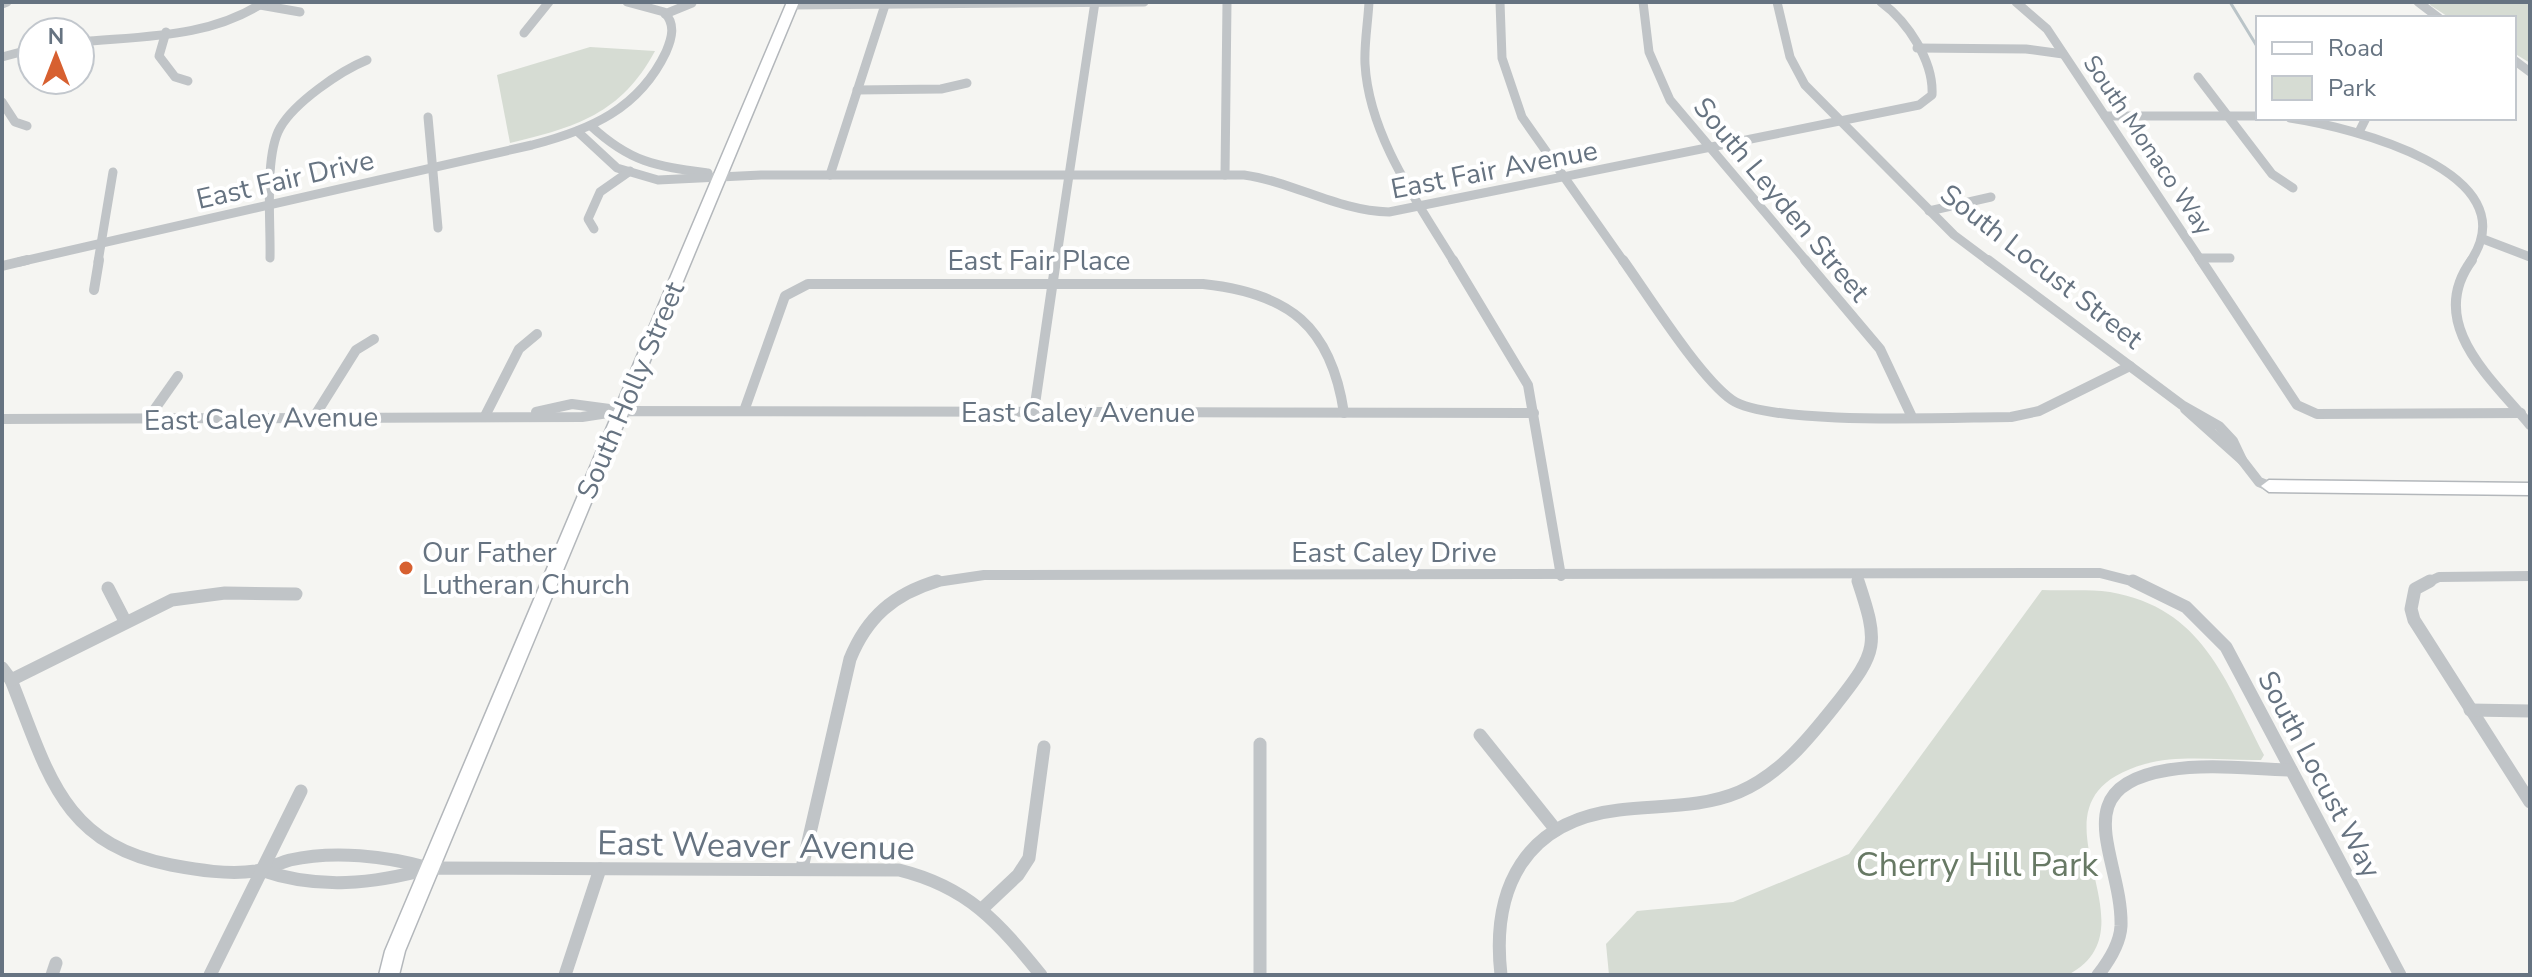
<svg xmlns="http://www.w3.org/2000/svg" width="2532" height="977" font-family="'Nunito Sans',sans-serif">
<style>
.green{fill:#d6dcd3}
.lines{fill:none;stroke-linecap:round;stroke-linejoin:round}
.stream{stroke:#bac4c8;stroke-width:3}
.secondary-casing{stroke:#b3b7bb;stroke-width:3}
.street-far2{stroke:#c0c4c7;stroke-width:9}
.street-far1{stroke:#c0c4c7;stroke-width:10}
.street{stroke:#c0c4c7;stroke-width:13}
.secondary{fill:#fff;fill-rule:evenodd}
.poi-dot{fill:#d76030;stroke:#fff;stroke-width:3}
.labels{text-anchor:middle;stroke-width:8;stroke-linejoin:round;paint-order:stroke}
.far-street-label{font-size:24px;fill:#667381;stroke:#fff}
.street-label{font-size:28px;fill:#667381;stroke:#fff}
.poi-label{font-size:28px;fill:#667381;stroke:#fff;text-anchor:start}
.near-street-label{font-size:34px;fill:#667381;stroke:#fff}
.near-park-label{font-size:34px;fill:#677964;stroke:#fff}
</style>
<rect width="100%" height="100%" fill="#f5f5f2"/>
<g class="green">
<path d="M2431,2h97l2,61 -16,-10v-35h-64l-20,-13z"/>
<path d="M590,47l65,4c-34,63 -79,76 -145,92l-13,-68z"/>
<path d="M2042,590c22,1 46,-1 68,2 93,16 115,88 154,163l-3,5c-37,1 -80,-6 -116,4 -134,38 18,161 -77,211h-459l-3,-31 31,-33 96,-9 116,-48z"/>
</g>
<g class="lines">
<path class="stream" d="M2230,2l28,46"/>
<g class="secondary-casing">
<g id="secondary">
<path d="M787,2h12l-394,949 -6,24h-20l6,-24z"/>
<path d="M2269,480l261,3v12l-261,-3 -8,-6z"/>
</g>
</g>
<g class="street-far2">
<path d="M1369,2c-1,20 -5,42 -4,62 4,72 53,139 89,198"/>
<path d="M1500,2l2,56 20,59 102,145"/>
<path d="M1643,2l6,50 21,48 137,162"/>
<path d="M1777,2l13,55 15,28 149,150 36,27"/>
<path d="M2016,2l31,27 155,233"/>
<path d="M2418,2l21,16"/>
<path d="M2,4l5,-2"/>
<path d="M260,5l40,7"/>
<path d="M790,5l354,-3"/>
<path d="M665,14l27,-11"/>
<path d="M166,32l-7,24 16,21 13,4"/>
<path d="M524,33l25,-31"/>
<path d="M80,42c63,-6 130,-4 184,-40"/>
<path d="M1917,48l109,1 37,5"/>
<path d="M2,57l30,-8"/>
<path d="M2514,60l16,12"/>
<path d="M2198,77l74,97 21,14"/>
<path d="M857,90l84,-1 26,-6"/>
<path d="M2,102l13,20 12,4"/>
<path d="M2105,116h153"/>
<path d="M428,117l10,111"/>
<path d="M2290,118c60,9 242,54 180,144"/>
<path d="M591,126c40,37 65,40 117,47"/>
<path d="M577,131l40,37 41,12 103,-5h483c50,7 94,36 145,37l530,-107 13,-10c2,-34 -25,-74 -51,-93"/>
<path d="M2359,132l7,-14"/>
<path d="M830,175l55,-170"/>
<path d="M1225,175l2,-173"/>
<path d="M1929,211l62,-14"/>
<path d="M594,229l-6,-10 12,-27 30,-21"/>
<path d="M2483,239l47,18"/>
<path d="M270,258c1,-33 -6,-102 10,-130 14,-25 60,-57 87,-68"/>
<path d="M2199,258h31"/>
<path d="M19,262l513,-117c58,-15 107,-36 134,-93 6,-14 10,-28 -2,-40l-37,-10"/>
<path d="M98,262l15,-90"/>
<path d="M1056,262l39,-260"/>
</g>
<g class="street-far1">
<path d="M1453,260l75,125 33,191"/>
<path d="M1623,260c25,35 77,118 109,140 38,26 224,17 279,17l28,-6 91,-45"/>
<path d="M1805,260l75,89 31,66"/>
<path d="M1988,260l194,145 37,21 14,15 9,19"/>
<path d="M2201,260l96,145 20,9 204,-1"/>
<path d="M2472,260c-47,63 19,118 58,165"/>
<path d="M2,266l25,-6"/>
<path d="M94,290l5,-30"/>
<path d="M2185,409l57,51 17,22 10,4"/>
<path d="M744,411l41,-115 23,-12h395c86,9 128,42 141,129"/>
<path d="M1034,411l22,-151"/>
<path d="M536,412l36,-8 45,6"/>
<path d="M485,416l34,-67 18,-15"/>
<path d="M314,417l42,-67 18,-11"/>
<path d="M2,419l580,-2 39,-6 913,2"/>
<path d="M147,420l31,-44"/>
<path d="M1856,574l3,9"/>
<path d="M930,583l54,-8 1116,-2 39,10"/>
<path d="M2426,583l13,-6 91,-1"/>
</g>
<g class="street">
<path d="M2133,581l53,26 40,40 174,328"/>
<path d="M2430,581l-15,8 -4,20 3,11 116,182"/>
<path d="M108,588l17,33"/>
<path d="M2,668l9,12c37,92 50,164 160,185 27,5 57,10 85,6 12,-2 23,-8 34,-11 44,-10 96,-4 139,8"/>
<path d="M11,680l161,-80 53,-7 71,1"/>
<path d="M2470,710l60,1"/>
<path d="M1480,735l76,95"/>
<path d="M1260,744v231"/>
<path d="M802,868l48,-209c17,-42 44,-65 87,-78"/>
<path d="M261,870c57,20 113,14 170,-2l468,2c69,17 99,52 142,105"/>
<path d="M983,908l35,-33 11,-17 15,-111"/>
<path d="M52,975l4,-12"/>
<path d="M210,975l91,-184"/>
<path d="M565,975l35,-106"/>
<path d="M1501,975c-10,-87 24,-154 118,-165 40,-5 82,-2 120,-18 42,-18 71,-55 98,-89 41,-52 42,-59 21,-122"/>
<path d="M2098,975c11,-14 22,-31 23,-49 2,-67 -59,-139 47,-156 41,-7 83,-1 123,0"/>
</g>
<use href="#secondary" class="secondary"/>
</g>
<circle class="poi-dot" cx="406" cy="568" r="8"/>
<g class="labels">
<g class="far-street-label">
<text transform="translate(2148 145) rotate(56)" y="8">South Monaco Way</text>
</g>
<g class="street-label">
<text transform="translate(1494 169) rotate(-11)" y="10">East Fair Avenue</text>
<text transform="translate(285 179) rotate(-13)" y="10">East Fair Drive</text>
<text transform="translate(1782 199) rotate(50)" y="10">South Leyden Street</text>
<text x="1039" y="270">East Fair Place</text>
<text transform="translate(2042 266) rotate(38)" y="10">South Locust Street</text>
<text transform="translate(630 390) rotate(-67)" y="10">South Holly Street</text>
<text x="1078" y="422">East Caley Avenue</text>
<text transform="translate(261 418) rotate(-1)" y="10">East Caley Avenue</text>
<text x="1394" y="562">East Caley Drive</text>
<text transform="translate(2320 774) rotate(62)" y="10">South Locust Way</text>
</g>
<g class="poi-label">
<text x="422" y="562">Our Father<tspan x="422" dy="32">Lutheran Church</tspan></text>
</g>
<g class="near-street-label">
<text transform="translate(756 845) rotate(1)" y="12">East Weaver Avenue</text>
</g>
<g class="near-park-label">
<text x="1977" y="876">Cherry Hill Park</text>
</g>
</g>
<rect width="2532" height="977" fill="none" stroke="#667381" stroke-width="8"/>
<rect x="2256" y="16" width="260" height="104" fill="#ffffff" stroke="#c2c7cd" stroke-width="2"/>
<rect x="2272" y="42" width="40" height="12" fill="#ffffff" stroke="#c2c7cd" stroke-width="2"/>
<text x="2328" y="56" font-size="24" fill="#667381">Road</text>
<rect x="2272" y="76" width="40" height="24" fill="#d6dcd3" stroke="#c2c7cd" stroke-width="2"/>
<text x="2328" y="96" font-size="24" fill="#667381">Park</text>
<g transform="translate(56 56)"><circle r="38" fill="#ffffff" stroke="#c2c7cd" stroke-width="2"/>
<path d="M0-6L14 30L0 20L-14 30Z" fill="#d76030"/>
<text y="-12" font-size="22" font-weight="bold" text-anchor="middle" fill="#667381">N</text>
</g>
</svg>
